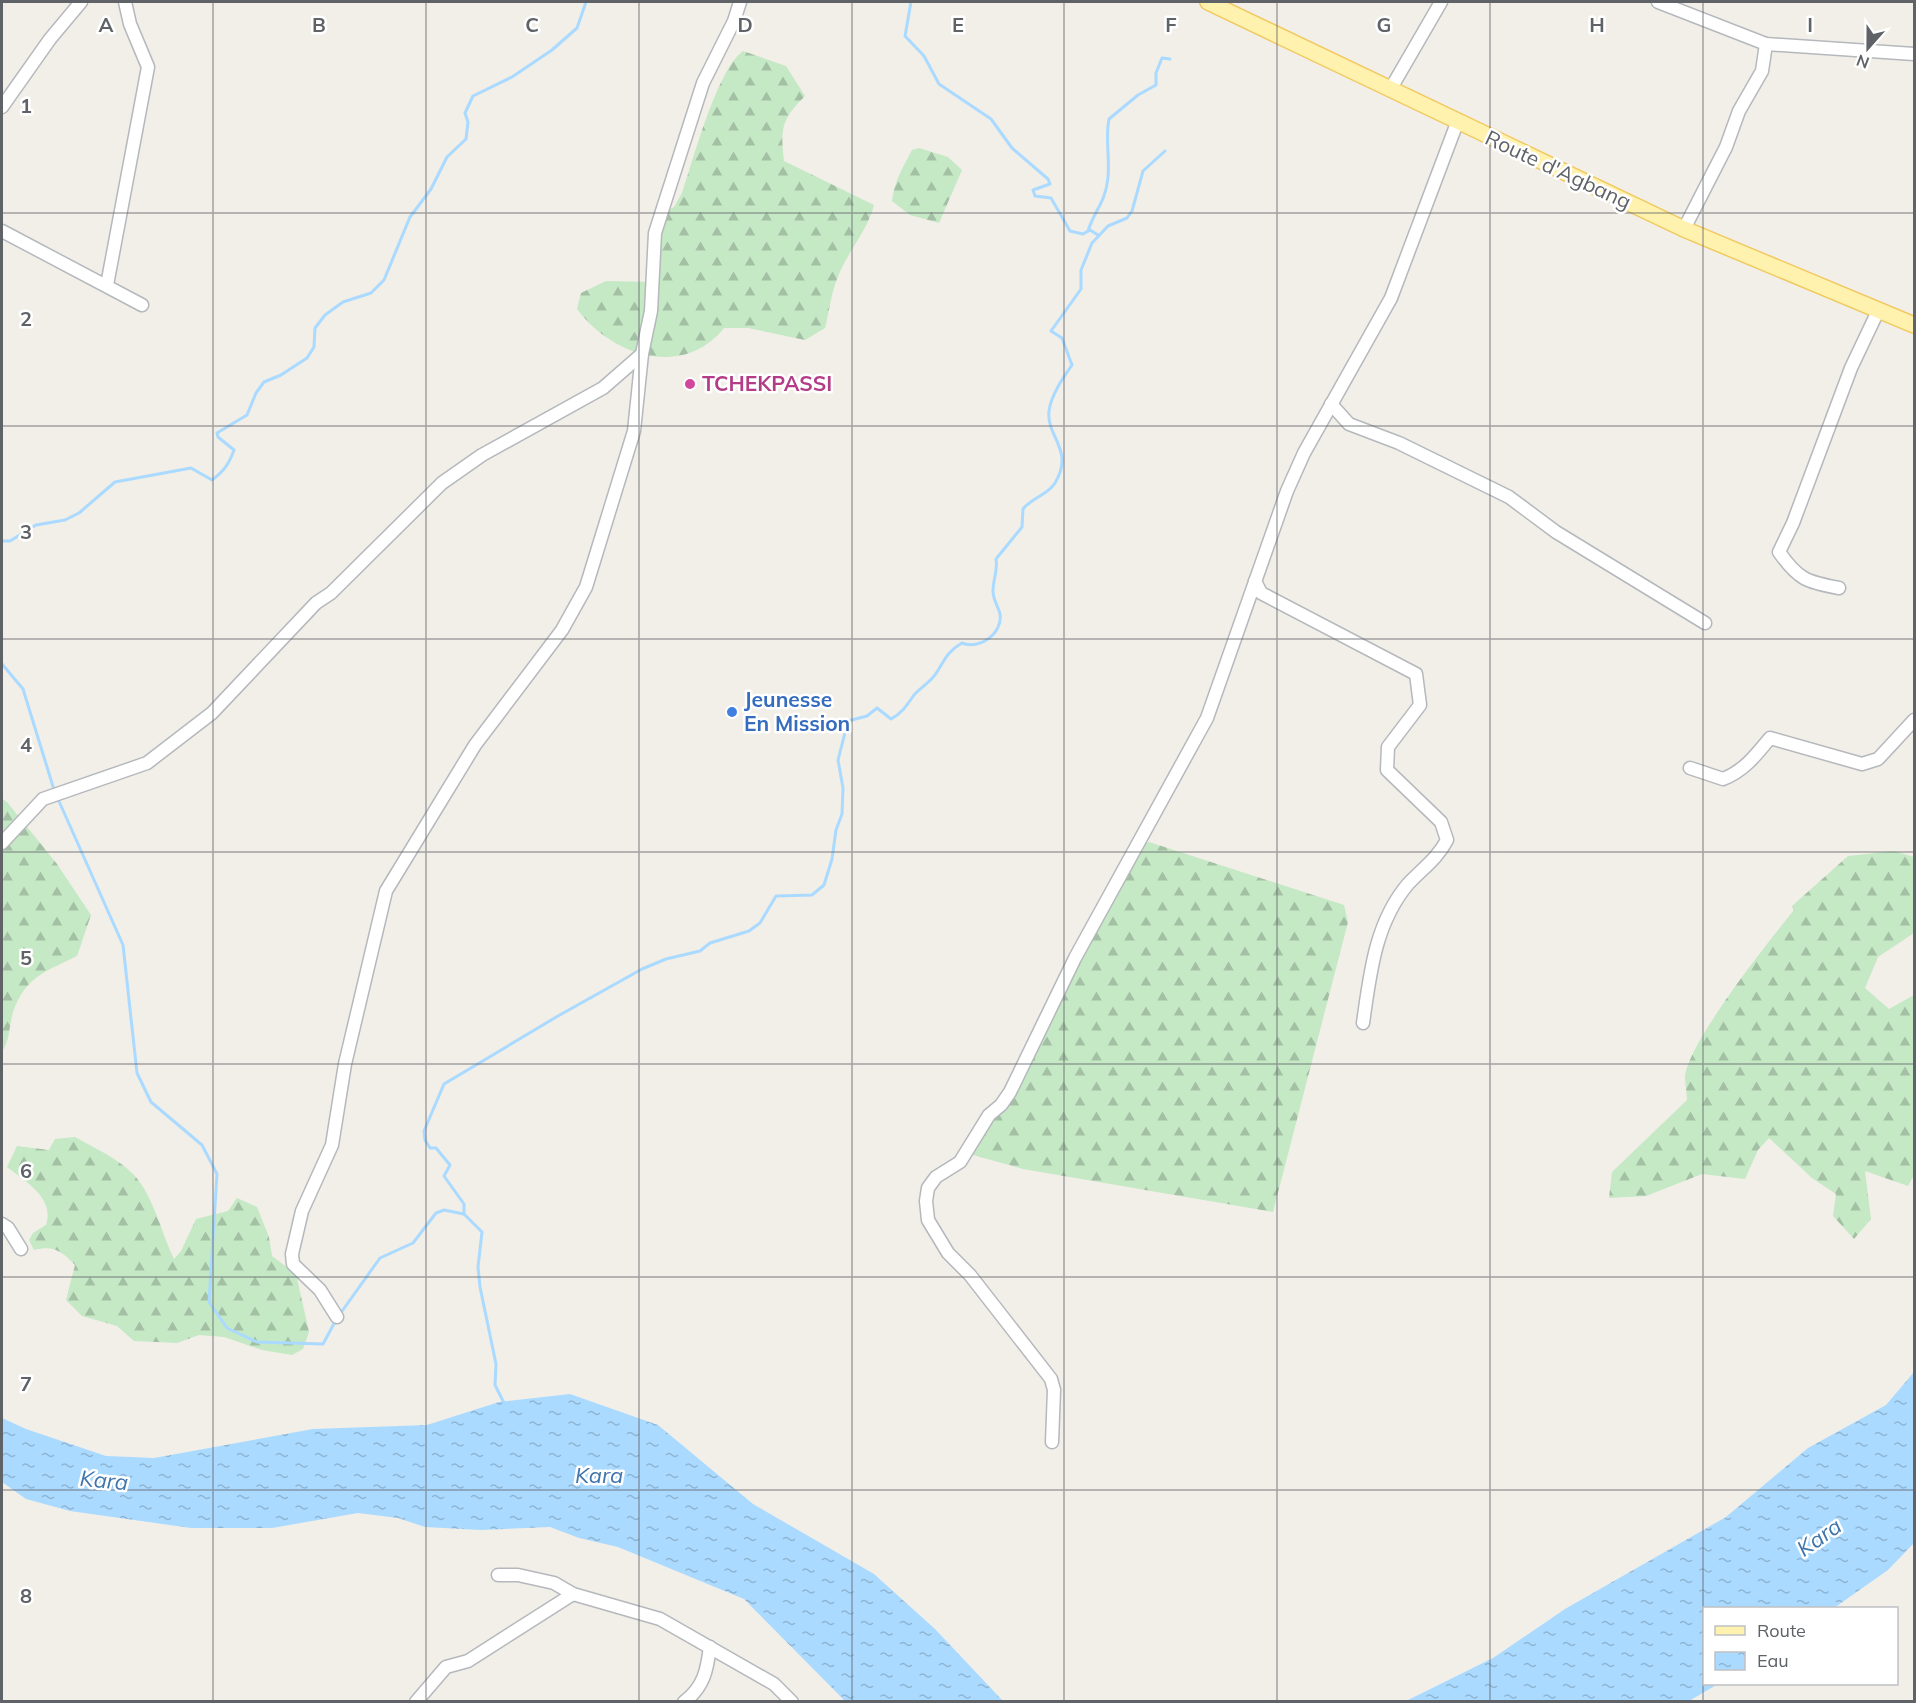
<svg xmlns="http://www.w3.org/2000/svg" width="1916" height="1703" font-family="Mulish,sans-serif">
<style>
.forest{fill:url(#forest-firs)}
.water{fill:url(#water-ripples)}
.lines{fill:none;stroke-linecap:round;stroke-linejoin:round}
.stream{stroke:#aadaff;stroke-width:3}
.minor-casing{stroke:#b5b8bc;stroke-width:15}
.major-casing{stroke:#f2c960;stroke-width:18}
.minor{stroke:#fff;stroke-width:12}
.major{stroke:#fff2af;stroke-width:15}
.grid{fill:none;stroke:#5f6368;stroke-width:1.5;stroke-opacity:0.55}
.hotel-dot{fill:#d1479c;stroke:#fff;stroke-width:2}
.shop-dot{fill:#3f7fe0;stroke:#fff;stroke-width:2}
.labels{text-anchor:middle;stroke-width:5;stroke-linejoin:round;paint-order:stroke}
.street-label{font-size:21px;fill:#5f6368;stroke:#fff}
.hotel-label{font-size:21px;font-weight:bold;fill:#b23c85;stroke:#fff;text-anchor:start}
.shop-label{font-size:21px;font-weight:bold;fill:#366cbe;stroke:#fff;text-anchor:start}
.water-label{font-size:22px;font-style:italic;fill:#4174aa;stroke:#fff}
.grid-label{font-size:20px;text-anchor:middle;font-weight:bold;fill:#5f6368;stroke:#fff;stroke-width:5;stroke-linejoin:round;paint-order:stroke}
</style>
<defs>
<pattern id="forest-firs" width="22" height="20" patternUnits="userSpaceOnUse" patternTransform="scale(1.5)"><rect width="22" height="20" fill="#c5e8c5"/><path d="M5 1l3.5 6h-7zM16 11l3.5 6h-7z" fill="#a3c0a4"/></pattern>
<pattern id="water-ripples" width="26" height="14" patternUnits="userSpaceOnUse" patternTransform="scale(1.5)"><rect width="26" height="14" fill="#aadaff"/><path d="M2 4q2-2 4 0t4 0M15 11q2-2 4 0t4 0" fill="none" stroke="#8eb4d2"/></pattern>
</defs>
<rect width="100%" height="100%" fill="#f1efe8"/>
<g class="forest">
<path d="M743,51l43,15 19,30c-23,23 -25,32 -21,65l90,44c-7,27 -27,47 -37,74 -6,15 -8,33 -12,49l-20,12 -57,-12h-24c-42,52 -113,27 -147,-19l4,-16 25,-12 48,1v-19l11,-51 9,-5 8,-14c11,-32 35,-124 61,-142z"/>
<path d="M919,148l29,9 14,13 -23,53 -29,-8 -18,-14c2,-19 11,-34 20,-51z"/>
<path d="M2,799l5,3 50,62 34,51 -14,41c-32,16 -51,20 -64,56 -4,14 -3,28 -11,40z"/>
<path d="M1149,842l195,63 4,17 -75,290 -250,-43 -50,-14 17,-37 48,-78 102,-195z"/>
<path d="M1894,851l20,6v76l-36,24 -13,31 24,21 25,-14v180l-6,11 -43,-15 6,48 -17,20 -21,-23 3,-22 -24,-16 -43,-40 -11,12 -13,29 -43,-5 -56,22 -37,2 3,-26 75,-72c0,-7 -2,-16 -2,-23 3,-35 85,-137 109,-167l-2,-4 56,-50z"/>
<path d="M75,1137c19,11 43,21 59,38 20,22 27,57 40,84l7,-8 15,-32 32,-8 9,-13 20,9 12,30 3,19 24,18 13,58 -6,17 -11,6 -30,-5 -38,-13 -25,-2 -22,8 -43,-2 -17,-15 -35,-10 -16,-16 9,-35c-13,-14 -22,-20 -41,-15l-5,-10 4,-7 13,-8c9,-27 -20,-43 -39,-58l10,-21 32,4 6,-11z"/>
</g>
<g class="water">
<path d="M1914,1372v171l-26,27 -54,38h-130v76h14l-29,17h-283l87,-43 72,-49 161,-92 82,-69 78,-43z"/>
<path d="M570,1394l88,31 95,79 121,70 61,55 68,72h-158l-101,-102 -126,-52 -39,-9 -29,-11 -69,3 -56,-3 -27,-9 -40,-5 -86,15h-81l-121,-17 -44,-12 -24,-17v-64l24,11 80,27 48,2 159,-29 114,-4 72,-23z"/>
</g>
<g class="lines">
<g class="stream">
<path d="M911,2l-6,34 19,20 15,28 52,35 21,29 36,31 2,5 -17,6 2,6 16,2 19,33 13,3 7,-4 8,5"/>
<path d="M1088,231c6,-20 18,-29 20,-54 2,-20 -3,-39 1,-58l29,-24 18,-10v-12l6,-15 8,1"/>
<path d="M2,541h8l26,-16 29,-5 14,-7 36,-31 76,-14 21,12c12,-9 17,-16 22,-30l-16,-13 -1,-4 30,-18 9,-22 8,-11 17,-7 26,-17 7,-11 1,-19 10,-13 18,-13 28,-9 13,-13 26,-63 21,-28 16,-32 19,-18 2,-17 -3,-9 8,-17 39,-19 40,-27 25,-22 9,-26"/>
<path d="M2,664l21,25 32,104"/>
<path d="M58,799l65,146 14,128 14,29 51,43 15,29 -8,128 18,26 30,14 66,2 13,-24"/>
<path d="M464,1214v-10l-20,-28 6,-11 -14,-17h-6l-5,-8 -1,-9 20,-47 114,-68 84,-47 24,-10 34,-8 10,-8 39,-12 11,-8 16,-27 36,-1 12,-10 8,-26 4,-29 6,-16 1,-26 -5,-28 10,-39 19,-5 10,-8 14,11c11,-6 16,-14 23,-24 7,-8 17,-13 23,-23 8,-13 11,-21 25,-29 17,7 41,-9 38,-29 -2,-8 -7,-14 -7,-23 0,-12 5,-20 3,-32l26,-32 1,-18c8,-11 25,-14 32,-26 20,-33 -9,-46 -6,-72 2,-16 14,-33 23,-46l-10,-27 -11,-7 30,-42v-19l11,-27 16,-17 19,-8 5,-7 11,-40 22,-20"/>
<path d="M340,1314l40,-56 33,-15 23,-30 8,-3 20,4 18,18 -4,35 2,20 16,77 -1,21 9,18"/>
</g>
<g class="minor-casing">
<g id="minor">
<path d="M1658,2l108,42 148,10"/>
<path d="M1390,90l51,-88"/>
<path d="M2,107l48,-68 31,-37"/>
<path d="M1684,229l42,-82 13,-36 23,-40 4,-27"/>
<path d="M2,231l140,74"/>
<path d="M107,285l41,-218 -18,-43 -5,-22"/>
<path d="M1331,404l18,20 50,19 110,54 47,35 149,91"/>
<path d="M1255,581l6,12 155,81 4,31 -32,42 -1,23 54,52 6,18c-10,19 -25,29 -39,44 -33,39 -38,90 -45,139"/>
<path d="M1839,588c-33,-6 -41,-9 -60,-36l14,-29 58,-155 27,-57"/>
<path d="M1690,768l33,11c21,-8 33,-24 47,-41l92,26 16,-5 36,-39"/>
<path d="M2,843l41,-44 104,-36 65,-50 104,-110 15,-10 111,-110 40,-28 121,-67 39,-34 9,-43 4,-78 48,-150 31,-62 6,-19"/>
<path d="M2,1224l6,4 13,21"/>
<path d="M337,1317l-17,-27 -27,-26 -1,-10 10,-43 30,-66 13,-81 41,-173 89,-146 87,-115 24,-43 48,-156 8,-77"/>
<path d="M1052,1442l2,-52 -3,-11 -81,-104 -22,-22 -20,-33 -2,-19 2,-13 8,-11 24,-15 29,-47 12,-10 9,-13 65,-134 132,-240 80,-227 17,-38 87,-155 66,-175"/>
<path d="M498,1575h20l36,8 19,11 87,25 114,65 18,18"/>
<path d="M416,1702l30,-35 22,-6 105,-67"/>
<path d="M684,1702c20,-15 23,-32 26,-55"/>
</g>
</g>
<g class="major-casing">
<path id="major" d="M1208,2l476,227 230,96"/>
</g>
<use href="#minor" class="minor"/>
<use href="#major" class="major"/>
</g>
<path class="grid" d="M213,2v1700M426,2v1700M639,2v1700M852,2v1700M1064,2v1700M1277,2v1700M1490,2v1700M1703,2v1700M2,213h1912M2,426h1912M2,639h1912M2,852h1912M2,1064h1912M2,1277h1912M2,1490h1912"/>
<circle class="hotel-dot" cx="690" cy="384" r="6"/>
<circle class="shop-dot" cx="732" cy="712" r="6"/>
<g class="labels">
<g class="street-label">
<text transform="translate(1558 170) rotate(25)" y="7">Route d'Agbang</text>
</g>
<g class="hotel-label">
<text x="702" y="391">TCHEKPASSI</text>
</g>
<g class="shop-label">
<text x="744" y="707">Jeunesse<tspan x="744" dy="24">En Mission</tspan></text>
</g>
<g class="water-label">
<text x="599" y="1483">Kara</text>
<text transform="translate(104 1480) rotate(5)" y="8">Kara</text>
<text transform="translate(1819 1537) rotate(-35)" y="8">Kara</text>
</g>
</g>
<g class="grid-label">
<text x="106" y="32">A</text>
<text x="319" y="32">B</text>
<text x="532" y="32">C</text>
<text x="745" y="32">D</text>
<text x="958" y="32">E</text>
<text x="1171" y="32">F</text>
<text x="1384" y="32">G</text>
<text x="1597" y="32">H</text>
<text x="1810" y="32">I</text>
<text x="26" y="113">1</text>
<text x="26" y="326">2</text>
<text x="26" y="539">3</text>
<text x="26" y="752">4</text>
<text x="26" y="965">5</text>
<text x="26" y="1178">6</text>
<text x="26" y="1391">7</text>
<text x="26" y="1603">8</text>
</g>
<rect width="1916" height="1703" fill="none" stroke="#5f6368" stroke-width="6"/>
<rect x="1703" y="1607" width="195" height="78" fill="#ffffff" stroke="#bfc1c3" stroke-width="1.5"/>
<rect x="1715" y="1626" width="30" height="9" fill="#fff2af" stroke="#bfc1c3" stroke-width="1.5"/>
<text x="1757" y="1637" font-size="18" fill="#5f6368">Route</text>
<rect x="1715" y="1652" width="30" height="18" fill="url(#water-ripples)" stroke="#bfc1c3" stroke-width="1.5"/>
<text x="1757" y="1667" font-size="18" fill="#5f6368">Eau</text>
<g transform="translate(1868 48) rotate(201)" stroke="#ffffff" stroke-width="4.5" paint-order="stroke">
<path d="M0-4.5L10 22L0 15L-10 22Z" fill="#5f6368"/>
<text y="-9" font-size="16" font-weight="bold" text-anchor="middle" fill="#5f6368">N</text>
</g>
</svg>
